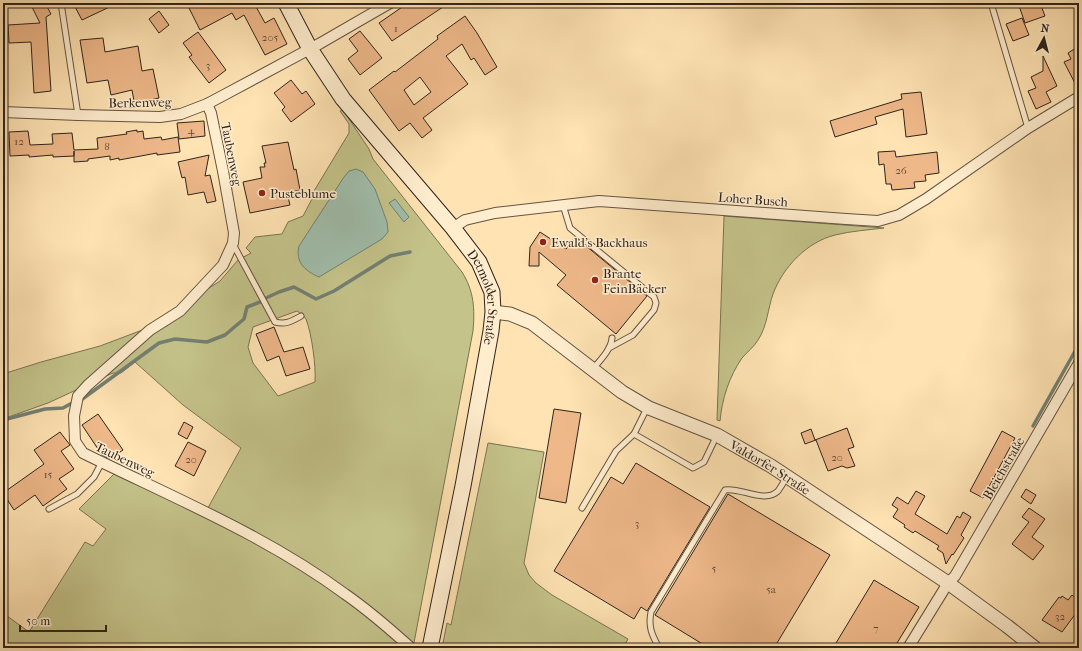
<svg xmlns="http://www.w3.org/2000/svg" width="1082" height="651" font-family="'IM FELL French Canon',serif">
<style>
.green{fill:#c4c38a;stroke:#7a7454;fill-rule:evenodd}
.water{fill:#a0beac;stroke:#738073}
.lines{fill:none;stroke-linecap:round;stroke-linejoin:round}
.stream{stroke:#738073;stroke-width:3.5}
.building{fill:#eeb889;stroke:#2f241e;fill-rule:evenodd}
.service-casing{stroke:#635443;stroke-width:7}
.minor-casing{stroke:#635443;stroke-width:12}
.tertiary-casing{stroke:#635443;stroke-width:15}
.secondary-casing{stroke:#2f241e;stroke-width:17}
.service{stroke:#ffedce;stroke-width:5}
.minor{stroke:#ffedce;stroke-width:10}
.tertiary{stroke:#ffedce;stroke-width:13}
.secondary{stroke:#ffedce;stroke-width:15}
.poi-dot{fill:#8f2418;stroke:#ffedce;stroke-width:1.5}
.labels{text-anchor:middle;stroke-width:3;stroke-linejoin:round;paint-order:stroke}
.number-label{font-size:11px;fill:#5f4939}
.street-label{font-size:13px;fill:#2f241e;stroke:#ffedce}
.poi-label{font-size:13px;fill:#2f241e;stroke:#ffedce;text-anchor:start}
</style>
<rect width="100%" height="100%" fill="#ffe3b3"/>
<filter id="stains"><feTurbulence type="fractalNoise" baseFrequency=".005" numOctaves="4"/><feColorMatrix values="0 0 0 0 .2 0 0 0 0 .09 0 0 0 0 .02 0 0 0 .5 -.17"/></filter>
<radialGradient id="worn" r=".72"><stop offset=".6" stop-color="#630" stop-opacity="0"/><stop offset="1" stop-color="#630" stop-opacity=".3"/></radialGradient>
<g class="green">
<path d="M343,110l26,39 4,10 89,113c12,19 13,37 11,59l-60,317h-410v-35l26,19 56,-90 8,4 13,-17 -27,-20 36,-36 89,42 37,-67 -58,-43 -48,-43 -14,11h-8l-65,30 -45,16v-45l38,-12 59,-16 45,-17 75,-48 18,-21 13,-7 -5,-5 9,-11 27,-3 6,-12 15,-6 10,-19 1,-6 35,-58v-9l-9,-13zM297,311c3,2 7,5 9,8 6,16 10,47 9,63l-37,14 -25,-33 -5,-16 5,-20z"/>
<path d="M724,216l160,12c-16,2 -33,3 -49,7 -28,7 -52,32 -62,59 -5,14 -6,33 -15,46 -4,7 -11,12 -16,18 -13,19 -20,41 -22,63l-3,-1z"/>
<path d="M488,443l56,9 -20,111 5,12 7,8 16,12 76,44 -5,9h-181l5,-25 4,2z"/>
</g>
<g class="water">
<path d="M356,169l7,3 12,17 12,33 1,10 -6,7 -63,38c-14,-6 -24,-15 -20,-31l45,-69 5,-6z"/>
<path d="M395,199l14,18 -5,5 -15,-19z"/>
</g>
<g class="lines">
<g class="stream">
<path d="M266,298l13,-6 15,-5 22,12 18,-8 56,-35 20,-4"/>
<path d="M81,400l78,-57 16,-4 32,3 18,-7 19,-16 3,-12 13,-5"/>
<path d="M3,420l42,-11 18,-1 9,-5"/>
<path d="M1033,426l46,-82"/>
</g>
</g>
<g class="building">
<path d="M30,3h15l6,11 -5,3 5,74 -17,2 -3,-51 -22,1 -1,-18 32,-2z"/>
<path d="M73,3h45l-36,17z"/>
<path d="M199,3h55l11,20 9,-5 13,26 -22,11 -21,-40 -8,5 -4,-7 -32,17 -11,-22z"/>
<path d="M408,3h41l-57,38 -13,-18z"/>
<path d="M1018,3h22l5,13 -20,7z"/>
<path d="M159,11l10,14 -10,8 -10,-14z"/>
<path d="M465,16l12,17 20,34 -12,8 -11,-17 -3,2 -9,-16 -16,12 22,28 -45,34 9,12 -10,8 -12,-15 -11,8 -30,-41 25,-19 1,1 43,-33 -1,-3zM420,77l11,15 -17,13 -10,-15z"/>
<path d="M1022,18l7,17 -16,6 -7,-17z"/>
<path d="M360,31l22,27 -22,17 -12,-16 10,-8 -9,-12z"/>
<path d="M198,32l28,38 -17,13 -20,-26 3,-2 -9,-12z"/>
<path d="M103,38l2,14 33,-6 4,25 11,-2 6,29 -21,5v-3l-4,1 -2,-11 -21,5 -3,-15 -21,3 -7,-43z"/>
<path d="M1076,48l3,6v37l-15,-29 7,-3 -3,-6z"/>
<path d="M1043,56l14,30 -11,6 5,10 -15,7 -8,-18 8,-3 -5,-11 12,-6z"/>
<path d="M291,80l11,14 4,-3 9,13 -24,18 -9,-12 3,-3 -11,-14z"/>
<path d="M921,92l6,42 -21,3 -3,-28 -28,8 2,7 -42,13 -5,-16 72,-22 -1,-5z"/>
<path d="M204,121l1,15 -26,3 -2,-16z"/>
<path d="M137,130v2l6,-1 1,8 17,-2 1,3 16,-3 2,15 -23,3v-2l-38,7v-2l-9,2v-4l-22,3v2l-14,1v-11v5l-21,1v-2l-24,2v-2l-19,1 -1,-24 19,-1 2,14 23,-1 -1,-10 20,-1 2,17 24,-1 -1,-11 30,-4 -1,-2z"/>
<path d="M288,142l6,28 2,-1 4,21 -13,3 3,12 -40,8 -7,-31 19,-4 -2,-11h5l-1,-4h2l-4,-17z"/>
<path d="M895,151l1,6 41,-5 2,21 -14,2 1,6 -12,1 1,6 -23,2 -1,-6h-5l-2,-20 -5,1 -1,-13z"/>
<path d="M209,155l-4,21 5,-1 6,26 -9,2 -3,-11 -16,3 -3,-18 -3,1 -4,-16z"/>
<path d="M540,232l26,17 9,-12 72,59 -31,38 -59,-49 9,-10 -27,-23v14h-10l1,-19z"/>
<path d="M274,327l10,25 19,-5 7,22 -24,7 -7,-20 -12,5 -11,-27z"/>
<path d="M554,409l27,4 -15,90 -27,-5z"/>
<path d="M98,414l25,36 -13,9 -8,-4 -20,-30z"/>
<path d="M184,422l9,5 -6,12 -9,-5z"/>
<path d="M847,428l7,19 -6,2 7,17 -8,2 -5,-2 -14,5 -12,-31 -11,4 -4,-11 10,-4 4,11z"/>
<path d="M1002,431l13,7 -32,60 -13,-7z"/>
<path d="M60,432l10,13 -9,6 13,18 -15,10 8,10 -24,17 -8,-11 -21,15 -11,-17 41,-29 -10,-14z"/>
<path d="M188,442l18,9 -12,25 -19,-10z"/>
<path d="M636,463l74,44 -63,104 -6,-4 -7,12 -80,-48 57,-94 12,7z"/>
<path d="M1026,489l10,6 -5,9 -10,-7z"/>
<path d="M916,491l9,5 -10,18 32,20 10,-18 3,2 3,-6 8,5 -10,18 3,3 -11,17 -1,-1 -6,10 -3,-11 -6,-4 2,-3 -24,-15 -2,2 -9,-6 1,-2 -12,-8 5,-8 -6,-4 5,-8 11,7z"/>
<path d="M728,494l102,61 -56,93h-65l-54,-33z"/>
<path d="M1029,508l16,11 -13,18 12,9 -11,14 -21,-16 17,-22 -7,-5z"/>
<path d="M874,580l45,27 -25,41h-61z"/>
<path d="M1072,595l7,6v8l-17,23 -20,-12 17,-23 2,1 1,-2 6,4z"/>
</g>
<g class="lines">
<g class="service-casing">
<g id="service">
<path d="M61,3l17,112"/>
<path d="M991,3l37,125"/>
<path d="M563,205l7,23 84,69 2,6 -2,7 -21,25 -24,13"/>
<path d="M233,244l42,78c11,3 17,-1 26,-6"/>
<path d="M593,369c7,-9 18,-19 19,-31"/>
<path d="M634,434l59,34 11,-6 13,-27"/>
<path d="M582,508l34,-57 18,-17 13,-26"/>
<path d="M49,509l28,-15 17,-17 8,-15"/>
<path d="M659,648c-7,-13 -11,-21 -8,-36l74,-122c15,-3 40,14 53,1 3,-4 6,-9 8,-14"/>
</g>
</g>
<g class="minor-casing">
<g id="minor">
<path d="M207,104l4,9 12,58 11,62 -1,10 -10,22 -43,46 -30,19 -62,55 -10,11 -4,20 1,25 8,12c89,44 182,82 262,141 23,16 45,35 66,54"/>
<path d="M3,112l75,3 82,2 21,-3 26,-10 17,-9 95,-51 71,-41"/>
<path d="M453,228l12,-8 30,-7 104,-12 247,18 32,2 21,-6 27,-16 102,-71 51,-31"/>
<path d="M908,648l40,-65 7,-7 124,-213"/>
</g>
</g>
<g class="tertiary-casing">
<g id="tertiary">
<path id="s1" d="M493,312l17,2 22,9 90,69 27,16 68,27 54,31 177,117 59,43 28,22"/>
</g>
</g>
<g class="secondary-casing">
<g id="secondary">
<path id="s2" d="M286,3l24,46 33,50 110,129 26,34 13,30 1,20 -2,19 -28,155 -33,162"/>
</g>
</g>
<use href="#service" class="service"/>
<use href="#minor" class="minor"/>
<use href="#tertiary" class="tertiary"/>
<use href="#secondary" class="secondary"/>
</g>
<g class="poi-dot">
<circle cx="262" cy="193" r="4"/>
<circle cx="543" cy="242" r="4"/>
<circle cx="595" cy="280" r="4"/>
</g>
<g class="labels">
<g class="number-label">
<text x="396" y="32">1</text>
<text x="270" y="41">205</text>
<text x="208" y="69">3</text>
<text x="191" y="134">4</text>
<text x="19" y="145">12</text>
<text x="107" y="150">8</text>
<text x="901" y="174">26</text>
<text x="837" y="461">20</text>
<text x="191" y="463">20</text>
<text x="48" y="478">15</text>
<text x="637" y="527">3</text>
<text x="714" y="572">5</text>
<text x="771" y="593">5a</text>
<text x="1060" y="620">32</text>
<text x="876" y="632">7</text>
</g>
<g class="street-label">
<text transform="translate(140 102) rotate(-1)" y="5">Berkenweg</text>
<text transform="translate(232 154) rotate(79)" y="5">Taubenweg</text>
<text transform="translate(753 199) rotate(4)" y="5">Loher Busch</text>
<text dy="5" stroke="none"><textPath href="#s2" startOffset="360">Detmolder Straße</textPath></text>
<text transform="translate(125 459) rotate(26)" y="5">Taubenweg</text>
<text dy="5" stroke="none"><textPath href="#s1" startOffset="321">Valdorfer Straße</textPath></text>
<text transform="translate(1003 468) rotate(-60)" y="5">Bleichstraße</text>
</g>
<g class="poi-label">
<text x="270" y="198">Pusteblume</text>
<text x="551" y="247">Ewald’s Backhaus</text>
<text x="603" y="278">Brante<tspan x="603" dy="15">FeinBäcker</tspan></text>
</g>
</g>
<rect width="1082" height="651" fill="none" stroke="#ffe3b3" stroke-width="16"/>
<rect x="4" y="4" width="1074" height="643" fill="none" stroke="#2f241e" stroke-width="2"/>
<rect x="8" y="8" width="1066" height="635" fill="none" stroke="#2f241e"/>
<g transform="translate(1044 38) rotate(7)" stroke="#ffedce" stroke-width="3" paint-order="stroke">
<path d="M0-3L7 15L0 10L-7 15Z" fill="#2f241e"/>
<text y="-6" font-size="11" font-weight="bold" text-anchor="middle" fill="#2f241e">N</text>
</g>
<path d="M20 625v6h86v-6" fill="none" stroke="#2f241e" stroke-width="2"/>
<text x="26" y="625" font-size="12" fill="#2f241e" stroke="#ffedce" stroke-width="3" paint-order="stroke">50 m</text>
<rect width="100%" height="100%" filter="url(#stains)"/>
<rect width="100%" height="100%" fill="url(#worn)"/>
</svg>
